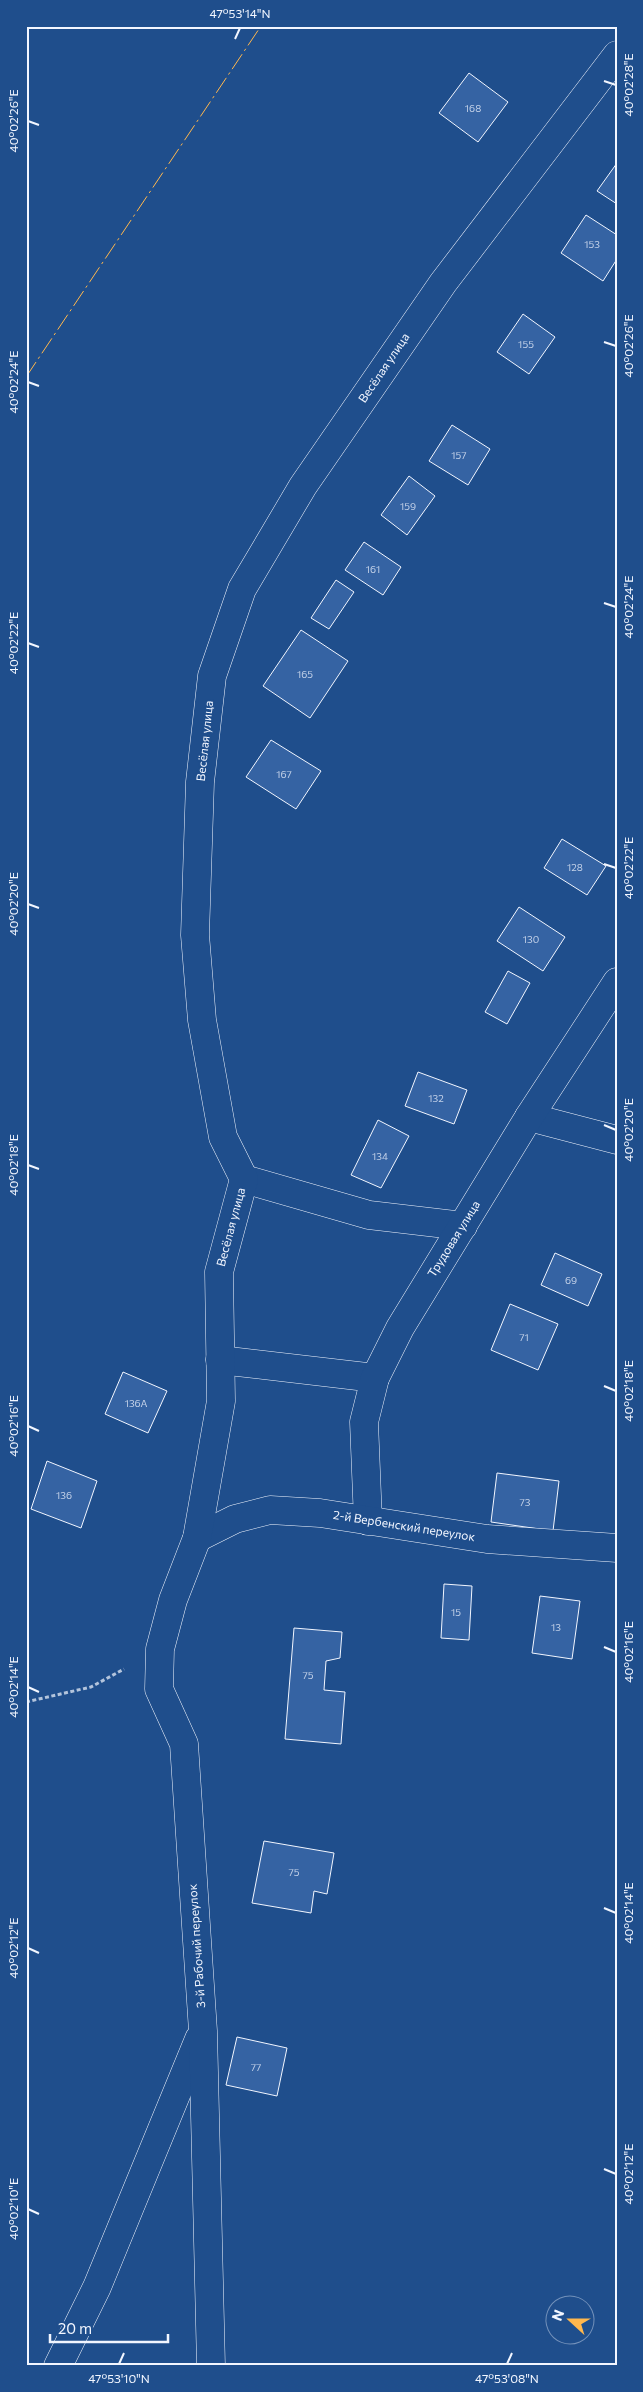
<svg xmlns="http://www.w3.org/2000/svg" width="643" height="2392" font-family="Commissioner,sans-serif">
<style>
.building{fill:#3563a3;stroke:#f2f6ff}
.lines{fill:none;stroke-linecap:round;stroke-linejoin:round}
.minor-casing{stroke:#f2f6ff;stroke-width:29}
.path{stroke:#b3c4dc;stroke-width:3;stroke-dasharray:4 2.5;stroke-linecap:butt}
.minor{stroke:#1f4e8c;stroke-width:28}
.power{stroke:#ffb74d;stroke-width:1;stroke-dasharray:18 4 2.5 4;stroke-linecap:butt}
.ticks{fill:none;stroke:#f2f6ff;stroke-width:2}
.labels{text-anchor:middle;stroke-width:4;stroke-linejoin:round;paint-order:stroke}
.number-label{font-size:10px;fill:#c3d1e8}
.street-label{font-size:12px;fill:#f2f6ff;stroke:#1f4e8c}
.neatline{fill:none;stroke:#f2f6ff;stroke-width:2}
.ticks-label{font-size:12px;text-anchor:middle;fill:#f2f6ff}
</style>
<rect width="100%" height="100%" fill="#1f4e8c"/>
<g class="building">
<path d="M469,73l39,29 -30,40 -39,-29z"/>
<path d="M617,163v41l-20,-13z"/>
<path d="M586,215l31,20v24l-14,22 -42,-28z"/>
<path d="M523,314l32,23 -26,37 -32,-22z"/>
<path d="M452,425l38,24 -22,36 -39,-24z"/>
<path d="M409,476l26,20 -28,39 -26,-20z"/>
<path d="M364,542l37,25 -18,28 -38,-25z"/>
<path d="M336,580l18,12 -25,37 -18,-11z"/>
<path d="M301,630l47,31 -38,57 -47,-32z"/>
<path d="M271,740l50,31 -25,38 -50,-32z"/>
<path d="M562,839l44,27 -19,29 -43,-27z"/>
<path d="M519,907l46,30 -22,34 -46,-30z"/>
<path d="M508,971l22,12 -23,41 -22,-12z"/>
<path d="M418,1072l49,18 -13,34 -49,-18z"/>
<path d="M378,1120l31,16 -28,52 -30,-13z"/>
<path d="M555,1253l47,21 -14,32 -47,-21z"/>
<path d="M510,1304l48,20 -20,46 -47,-20z"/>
<path d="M123,1372l44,19 -19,42 -43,-19z"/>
<path d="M47,1461l50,20 -16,47 -50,-19z"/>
<path d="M497,1473l62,8 -6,50 -62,-9z"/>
<path d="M444,1584l28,2 -3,54 -28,-2z"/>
<path d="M540,1596l40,5 -8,58 -40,-6z"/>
<path d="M294,1628l48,4 -2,26 -14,3 -2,29 21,2 -4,52 -56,-5z"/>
<path d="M264,1841l70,12 -7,41 -13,-3 -3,22 -59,-10z"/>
<path d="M237,2037l50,11 -10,48 -51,-11z"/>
</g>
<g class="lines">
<g class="minor-casing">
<g id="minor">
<path d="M529,1117l88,23"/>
<path d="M244,1179l125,36 94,11"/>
<path d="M220,1360l155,18"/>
<path d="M368,1521l-4,-99 11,-44 25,-50 129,-211 88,-135"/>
<path d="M197,1538l38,-19 35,-9 50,3 167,26 130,9"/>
<path d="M58,2366l39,-79 102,-248"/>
<path d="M211,2366l-8,-335 -19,-287 -25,-55 1,-40 13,-49 24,-62 24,-137 -2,-129 25,-93 -21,-42 -21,-117 -7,-85 5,-153 12,-106 30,-87 61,-103 140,-203 174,-228"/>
</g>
</g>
<path class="path" d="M26,1702l65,-15 33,-18"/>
<use href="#minor" class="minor"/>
<path class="power" d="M26,377l235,-351"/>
</g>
<path class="ticks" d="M235,39l5,-11M604,81l12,4M28,121l11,4M604,342l12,4M28,382l11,4M604,603l12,4M28,643l11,4M604,864l12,4M28,904l11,4M604,1125l12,5M28,1165l11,4M604,1386l12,5M28,1426l11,5M604,1647l12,5M28,1687l11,5M604,1908l12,5M28,1948l11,5M604,2169l12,5M28,2209l11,5M119,2364l5,-11M507,2364l5,-11"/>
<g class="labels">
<g class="number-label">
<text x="473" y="112">168</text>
<text x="592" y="248">153</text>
<text x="526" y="348">155</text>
<text x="459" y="459">157</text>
<text x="408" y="510">159</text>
<text x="373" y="573">161</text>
<text x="305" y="678">165</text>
<text x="284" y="778">167</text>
<text x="575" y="871">128</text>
<text x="531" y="943">130</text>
<text x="436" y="1102">132</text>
<text x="380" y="1160">134</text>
<text x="571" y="1284">69</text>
<text x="524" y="1341">71</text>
<text x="136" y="1407">136А</text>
<text x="64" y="1499">136</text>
<text x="525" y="1506">73</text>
<text x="456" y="1616">15</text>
<text x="556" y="1631">13</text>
<text x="308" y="1679">75</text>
<text x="294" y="1876">75</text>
<text x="256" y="2071">77</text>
</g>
<g class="street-label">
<text transform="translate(384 368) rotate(-56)" y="4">Весёлая улица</text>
<text transform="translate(205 741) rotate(-84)" y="4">Весёлая улица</text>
<text transform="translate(231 1227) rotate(-75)" y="4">Весёлая улица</text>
<text transform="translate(454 1239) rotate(-58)" y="4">Трудовая улица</text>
<text transform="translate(404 1526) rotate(9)" y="4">2-й Вербенский переулок</text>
<text transform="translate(197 1946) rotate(-94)" y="4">3-й Рабочий переулок</text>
</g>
</g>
<rect width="643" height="2392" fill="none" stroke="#1f4e8c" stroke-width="55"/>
<g transform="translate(570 2320) rotate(291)"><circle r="24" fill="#1f4e8c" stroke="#7391ba"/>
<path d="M0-4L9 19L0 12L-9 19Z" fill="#ffb74d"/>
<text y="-8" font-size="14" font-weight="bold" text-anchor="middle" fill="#f2f6ff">N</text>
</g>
<path d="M50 2334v8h118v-8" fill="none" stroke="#f2f6ff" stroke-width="2.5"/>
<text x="58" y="2334" font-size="15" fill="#f2f6ff" stroke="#1f4e8c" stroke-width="4" paint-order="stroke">20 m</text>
<rect x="28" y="28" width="588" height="2336" class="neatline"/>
<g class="ticks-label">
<text x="240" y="18">47°53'14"N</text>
<text transform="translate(629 85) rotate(-90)" y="4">40°02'28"E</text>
<text transform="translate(14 121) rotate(-90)" y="4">40°02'26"E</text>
<text transform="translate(629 346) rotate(-90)" y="4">40°02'26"E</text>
<text transform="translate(14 382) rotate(-90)" y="4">40°02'24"E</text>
<text transform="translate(629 607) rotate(-90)" y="4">40°02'24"E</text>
<text transform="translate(14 643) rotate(-90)" y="4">40°02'22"E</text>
<text transform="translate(629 868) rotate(-90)" y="4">40°02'22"E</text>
<text transform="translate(14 904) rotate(-90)" y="4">40°02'20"E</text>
<text transform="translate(629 1130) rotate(-90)" y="4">40°02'20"E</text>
<text transform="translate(14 1165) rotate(-90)" y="4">40°02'18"E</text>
<text transform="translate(629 1391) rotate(-90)" y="4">40°02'18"E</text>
<text transform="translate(14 1426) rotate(-90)" y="4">40°02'16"E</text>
<text transform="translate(629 1652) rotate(-90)" y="4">40°02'16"E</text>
<text transform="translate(14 1687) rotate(-90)" y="4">40°02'14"E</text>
<text transform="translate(629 1913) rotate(-90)" y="4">40°02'14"E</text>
<text transform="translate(14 1948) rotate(-90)" y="4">40°02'12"E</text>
<text transform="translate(629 2174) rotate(-90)" y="4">40°02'12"E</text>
<text transform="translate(14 2209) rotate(-90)" y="4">40°02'10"E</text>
<text x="119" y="2383">47°53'10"N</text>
<text x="507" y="2383">47°53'08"N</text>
</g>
</svg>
